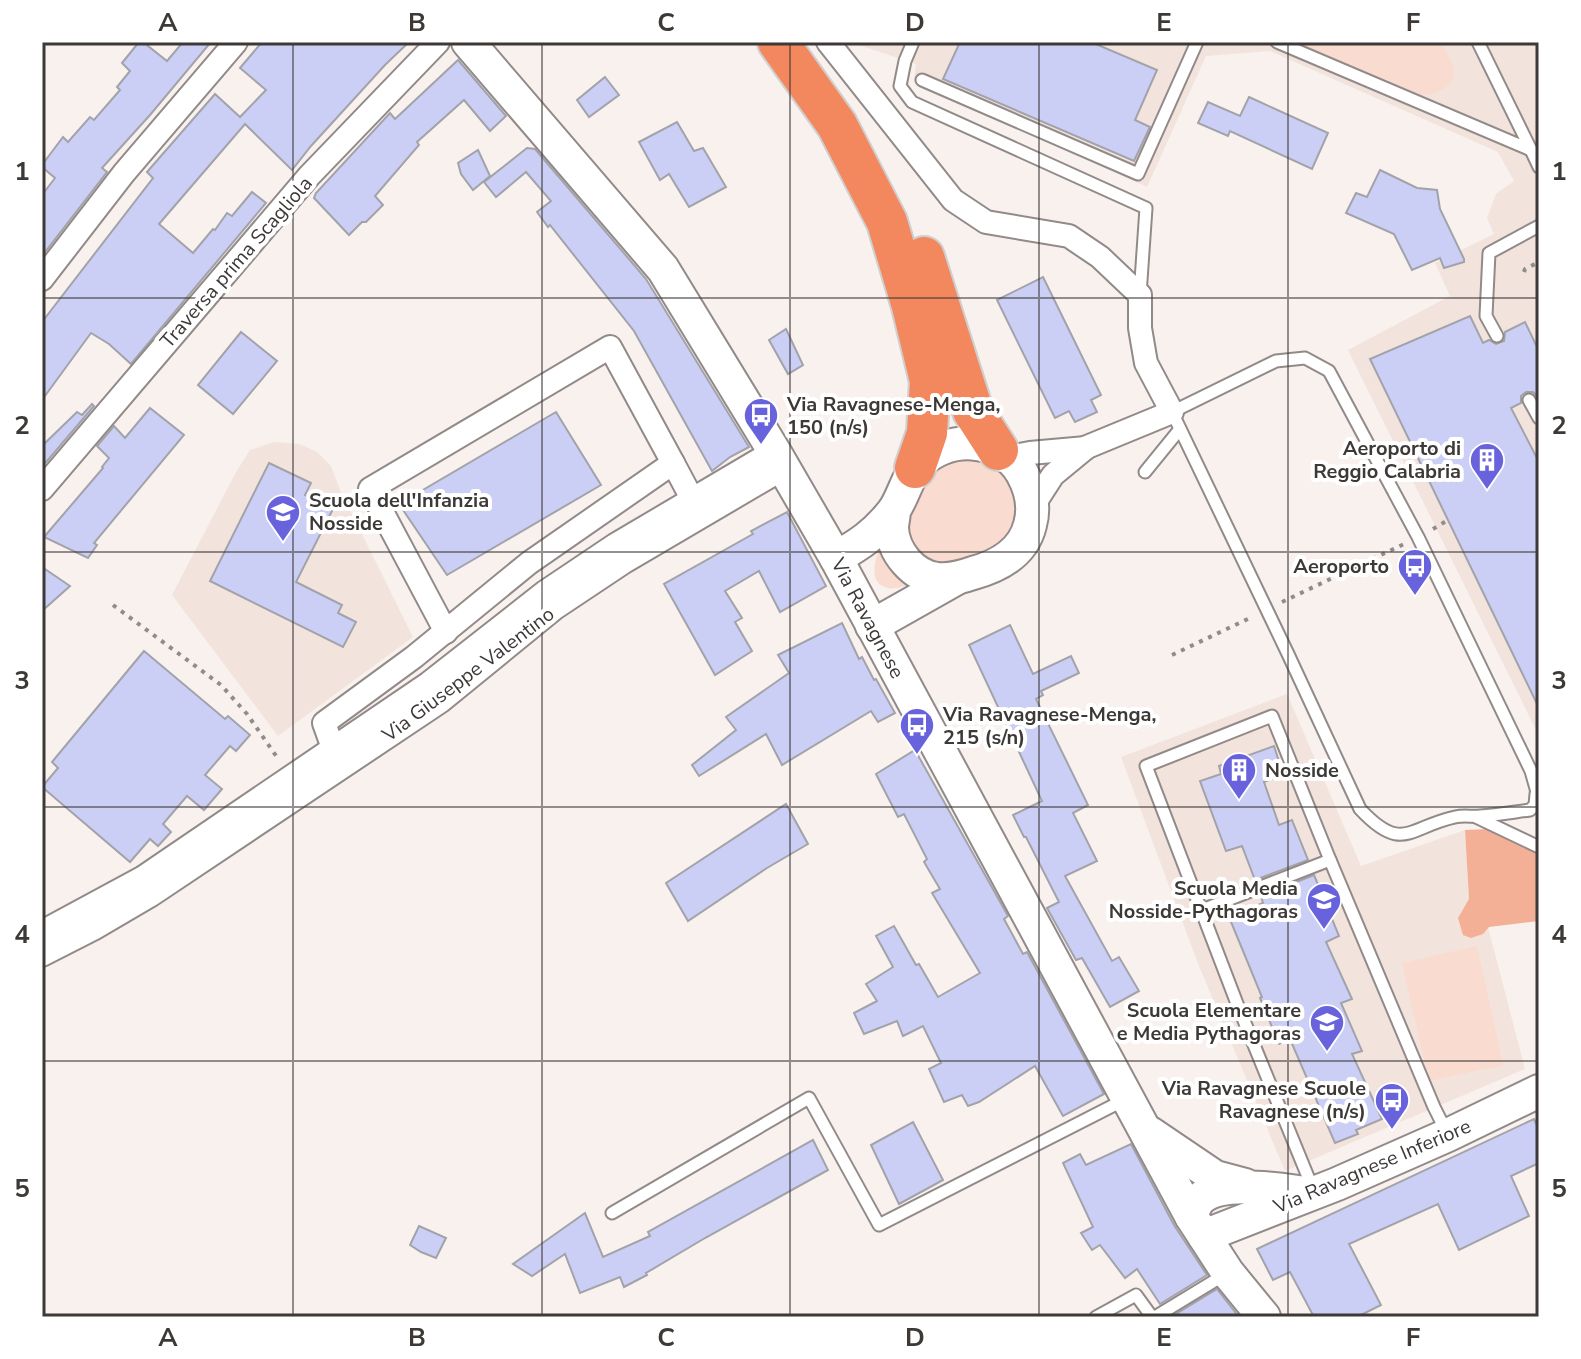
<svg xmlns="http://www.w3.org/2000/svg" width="1581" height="1359" font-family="'Nunito Sans',sans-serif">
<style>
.built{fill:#f2e3dd}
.green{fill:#fadbd0}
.forest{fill:#f4b096}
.building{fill:#cccff5;stroke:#a2a3aa;stroke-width:2}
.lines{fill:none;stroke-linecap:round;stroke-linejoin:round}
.lane-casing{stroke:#928a88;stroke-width:15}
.street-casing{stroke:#928a88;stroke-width:26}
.secondary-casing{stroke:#928a88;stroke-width:36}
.highway-casing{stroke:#d0cfcf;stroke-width:44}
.path{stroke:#918c8a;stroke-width:4;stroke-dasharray:4 6;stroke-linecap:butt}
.lane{stroke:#fff;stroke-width:11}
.street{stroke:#fff;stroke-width:22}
.secondary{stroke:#fff;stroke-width:32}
.highway{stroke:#f3885f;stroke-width:40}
.grid{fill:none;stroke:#3c3937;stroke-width:2;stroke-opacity:0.55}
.labels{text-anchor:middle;stroke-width:8;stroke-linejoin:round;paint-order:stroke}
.street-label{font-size:20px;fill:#3c3937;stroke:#fff}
.poi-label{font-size:20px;font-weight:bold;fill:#3c3937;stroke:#fff;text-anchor:end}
.neatline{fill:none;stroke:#3c3937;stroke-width:3}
.grid-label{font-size:26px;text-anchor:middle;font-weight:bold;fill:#3c3937}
</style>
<rect width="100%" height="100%" fill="#f9f1ee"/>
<g class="built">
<path d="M856,42h683v694l-191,-386 102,-54 -15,-33 59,-29 -7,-16 9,-24 18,-13 -16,-29 -228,-101 -64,5 -59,131 -233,-106 2,-17 -60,-20z"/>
<path d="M274,442l25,2 18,8 14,14 9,24 73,147 -135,99 -106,-141 64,-123 14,-22z"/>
<path d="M1287,694l74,172 104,-36 4,69 19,28 37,142 -240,102 -86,-205 -78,-209z"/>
</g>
<g class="green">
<path d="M1294,42h147c3,8 10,16 12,25 5,21 -21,30 -37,28z"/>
<path d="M958,453l44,10 16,29 -1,36 -19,23 -62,19 -25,-18 -5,-25 1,-13 23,-44z"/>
<path d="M882,544l30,40c-8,2 -19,7 -27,3 -18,-6 -9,-32 -3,-43z"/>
<path d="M1477,946l26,119 -74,16 -27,-118z"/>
</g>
<path class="forest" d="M1488,829l43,19 8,7v66l-50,6 -6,7 -12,4 -8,-3 -5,-17 11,-19 -4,-69z"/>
<g class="building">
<path d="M139,42h4l24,19 16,-19h28l-61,73 -48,53 5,4 -65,84v-61l13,-17 -13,-11v-2l21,-28 5,5 22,-25 4,3 26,-30 -3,-3 13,-16 -8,-8z"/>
<path d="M262,42h147l-24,23 -74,81 -19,24 -47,-46 -86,100 34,29 20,-24 2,1 12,-17 5,3 20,-24 14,11 -135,161 -22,-20 -18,-11 -49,67v-78l111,-144 -6,-6 68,-78 25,23 26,-27 -26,-22z"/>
<path d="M960,42h131l66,28 -22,50 15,7 -16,34 -191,-82z"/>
<path d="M458,60l48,56 -16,15 -26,-31 -47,42 2,3 -44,51 8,9 -17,17h-4l-13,13 -35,-37 2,-5 74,-80 5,6z"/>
<path d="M605,77l14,18 -30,22 -12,-17z"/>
<path d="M1249,97l79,36 -16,36 -82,-38 -2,5 -30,-13 10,-21 32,14z"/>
<path d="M677,122l17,29 9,-3 23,39 -37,20 -20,-33 -9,6 -21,-38z"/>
<path d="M527,148l8,1 111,130 103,168 -19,10 -18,14 -78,-140 -84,-106 -2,2 -11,-15 14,-11 -25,-29 -30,25 -12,-15z"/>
<path d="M478,150l12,26 -17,14 -12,-16 -3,-11z"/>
<path d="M1380,170l37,18 20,2 3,19 24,50v3l-20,6 -4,-10 -28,12 -18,-36 -48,-21 10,-20 11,4z"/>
<path d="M1043,277l58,118 -10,5 6,12 -22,10 -6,-11 -14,7 -58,-118z"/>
<path d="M1470,316l13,27 6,-3 7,4 8,-3 1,-9 20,-10 14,29v44l-2,1 -4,-4h-7l-5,4v7l-10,5 28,54v246l-169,-349z"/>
<path d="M786,329l17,36 -15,9 -19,-34z"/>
<path d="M241,332l36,29 -44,53 -35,-29z"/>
<path d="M92,404l2,2 -52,61v-21l35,-34 5,3z"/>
<path d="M150,408l34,27 -90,108 3,2 -9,13 -44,-21 59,-69 -1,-1 7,-9 -12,-12 17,-20 11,12z"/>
<path d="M556,412l45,73 -154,90 -48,-71z"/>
<path d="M269,463l42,20 -6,12 28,14 -37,73 46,23 -4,8 18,9 -13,25 -133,-66z"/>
<path d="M787,512l39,74 -46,26 -21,-41 -34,20 17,27 -7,4 17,29 -37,24 -51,-91 89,-50 -2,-3z"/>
<path d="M42,567l28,19 -28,25z"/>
<path d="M842,623l17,36 3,-2 12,23 2,-1 19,34 -17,9 -7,-11 -89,54 -16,-31 -67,42 -7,-11 44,-35 -10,-13 63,-44 -11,-18z"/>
<path d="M1010,625l23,49 38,-18 8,17 -38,18 2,4 -7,4 52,106 -15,8 24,48 -32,15 47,85 7,-4 20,34 -29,16 -28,-49 -6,2 -29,-52 12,-6 -33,-65h-2l-11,-22 29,-14 -73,-156z"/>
<path d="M144,651l81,68 3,-3 22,19 -14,16 -6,-5 -25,29 17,14 -18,21 -17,-14 -24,28 8,8 -13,14 -8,-7 -20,23 -88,-75 16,-19 -6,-6z"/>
<path d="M1274,746l9,28 -19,8 15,43 13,-5 16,40 -53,20 -13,-34 -16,5 -26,-70 21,-7 -2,-8z"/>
<path d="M915,750l93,166 -4,3 19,35 4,-2 77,142 -41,22 -28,-50 -56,36 -11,4 -6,-11 -18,7 -15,-33 12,-6 -18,-37 -20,10 -6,-15 -33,13 -10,-21 23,-12 -11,-17 27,-17 -17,-31 18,-10 22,39 3,-1 19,33 42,-24 -48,-80 8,-4 -16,-27 3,-3 -23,-45 -6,3 -22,-43z"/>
<path d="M786,804l22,40 -41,24 -79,53 -22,-38z"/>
<path d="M1314,875l25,61 -13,6 26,57 -11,4 21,48 -10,3 30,65 -26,11 2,4 -23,9 -45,-104 -11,5 -19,-46 2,-1 -33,-80 34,-14 -2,-7z"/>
<path d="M1534,1119l5,11v33l-28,13 18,40 -70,34 -21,-46 -89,40 32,61 -24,12h-43l-24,-45 -17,8 -16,-31z"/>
<path d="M913,1122l30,58 -44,24 -28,-59z"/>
<path d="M813,1140l15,30 -123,68 -59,35 1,2 -23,12 -4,-10 -40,16 -15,-39 -33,22 -19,-12 72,-51 18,44 47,-21 -2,-4z"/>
<path d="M1131,1144l43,81 33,50 -47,29 -23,-35 -12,9 -25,-33 -8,5 -11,-17 12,-6 -30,-64 17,-9 6,11z"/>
<path d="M419,1226l27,12 -10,20 -15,-6 -11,-7z"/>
<path d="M1217,1289l22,28h-68z"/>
</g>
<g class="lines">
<g class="lane-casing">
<g id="lane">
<path d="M913,42l-8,19 -5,25 12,16 234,106 -6,87"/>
<path d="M1277,42l254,108 -53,-108"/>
<path d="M922,80l216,94 59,-132"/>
<path d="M1531,150l8,17"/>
<path d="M1497,336l-11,-20 3,-63 50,-27"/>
<path d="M1529,400l10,18"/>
<path d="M1145,472l35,-43"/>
<path d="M1536,794l-1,11 -5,5c-16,2 -33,5 -50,6 -8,1 -16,-1 -25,1 -46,10 -53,37 -95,-8l-72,-155 -116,-242 104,-51 29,-3 24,13 89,166 113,234 8,28"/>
<path d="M1476,817l63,30"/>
<path d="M1330,860l104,247 12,24"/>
<path d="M1202,910l128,-50 -58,-144 -126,50 90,235 77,188"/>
<path d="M612,1213l197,-115 70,127 247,-126"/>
<path d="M1096,1317l40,-22 16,22"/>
<path d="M1155,1317l69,-42"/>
</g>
</g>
<g class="street-casing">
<g id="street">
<path d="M828,42l125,158 33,22 83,14 31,21 40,38v33l6,35 26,49 -85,35 -34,28 -20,31"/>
<path d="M42,279l82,-106 112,-131"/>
<path d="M1010,457l20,-4 56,-5"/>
<path d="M42,489l267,-313 129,-134"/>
<path d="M446,632l-76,-143 240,-142 63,116"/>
<path d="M333,748l-9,-25 90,-66 115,-94 144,-100 25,47"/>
<path d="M42,932l100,-54 287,-195 116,-91 70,-47 159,-94"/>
<path d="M42,955l51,-26 58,-34 290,-194 114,-93 69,-46 160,-94"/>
</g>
</g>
<g class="secondary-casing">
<g id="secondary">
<path d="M468,42l195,227 111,182 62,107 355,658 37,57 36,44"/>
<path d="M836,558c24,-14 38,-23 56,-45 11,-14 14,-34 26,-48 27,-31 83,-29 104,8 9,16 13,34 8,52 -7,28 -31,41 -57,48 -11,4 -23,7 -36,6 -24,-3 -44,-27 -45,-51 0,-5 2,-12 2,-18"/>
<path d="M872,626l85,-48"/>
<path d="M1150,1133l65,44 30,8"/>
<path d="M1191,1216c2,-5 5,-13 9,-17 21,-20 80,-9 107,-6"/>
<path d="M1204,1236l133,-52 111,-49 91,-44"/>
</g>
</g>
<g class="highway-casing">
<g id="highway">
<path d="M778,42l59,83 50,97 25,84 18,75 -3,52 -12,35"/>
<path d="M924,257l49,154 25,39"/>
</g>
</g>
<g class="path">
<path d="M1524,272l1,-3 14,-7"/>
<path d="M1433,529l15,-9"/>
<path d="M1282,602l122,-58"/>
<path d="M113,605l108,80 26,29 32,46"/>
<path d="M1172,655l80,-38"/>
</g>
<use href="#lane" class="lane"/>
<use href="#street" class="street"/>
<use href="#secondary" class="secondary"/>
<use href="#highway" class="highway"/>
</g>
<path class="grid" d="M293,42v1275M542,42v1275M790,42v1275M1039,42v1275M1288,42v1275M42,298h1497M42,552h1497M42,807h1497M42,1061h1497"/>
<defs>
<g id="bus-pin" transform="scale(1.8)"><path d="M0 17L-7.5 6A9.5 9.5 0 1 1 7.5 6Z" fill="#6863dd" stroke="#fff"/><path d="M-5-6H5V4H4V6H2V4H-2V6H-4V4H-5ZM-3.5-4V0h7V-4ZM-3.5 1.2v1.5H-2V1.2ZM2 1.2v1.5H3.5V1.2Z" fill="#fff"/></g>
<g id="building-pin" transform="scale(1.8)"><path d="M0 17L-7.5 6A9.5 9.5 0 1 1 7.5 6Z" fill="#6863dd" stroke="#fff"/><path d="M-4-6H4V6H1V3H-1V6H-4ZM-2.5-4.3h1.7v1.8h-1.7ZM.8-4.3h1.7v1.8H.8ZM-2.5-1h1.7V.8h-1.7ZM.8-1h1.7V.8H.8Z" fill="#fff"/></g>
<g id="school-pin" transform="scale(1.8)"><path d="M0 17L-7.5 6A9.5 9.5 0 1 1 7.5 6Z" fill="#6863dd" stroke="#fff"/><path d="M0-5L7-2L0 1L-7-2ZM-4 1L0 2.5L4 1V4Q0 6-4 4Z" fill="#fff"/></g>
</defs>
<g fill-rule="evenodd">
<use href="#bus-pin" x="761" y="415"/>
<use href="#building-pin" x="1487" y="460"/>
<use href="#school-pin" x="283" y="512"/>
<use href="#bus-pin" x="1415" y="566"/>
<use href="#bus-pin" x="917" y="725"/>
<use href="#building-pin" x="1239" y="770"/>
<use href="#school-pin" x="1324" y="900"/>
<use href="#school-pin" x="1327" y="1022"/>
<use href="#bus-pin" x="1392" y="1100"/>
</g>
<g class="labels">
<g class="street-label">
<text transform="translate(236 262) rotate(-49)" y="7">Traversa prima Scagliola</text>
<text transform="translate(868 618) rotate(62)" y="7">Via Ravagnese</text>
<text transform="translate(468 674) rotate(-37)" y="7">Via Giuseppe Valentino</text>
<text transform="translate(1372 1166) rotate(-23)" y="7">Via Ravagnese Inferiore</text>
</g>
<g class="poi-label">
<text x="787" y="411" text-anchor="start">Via Ravagnese-Menga,<tspan x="787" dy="23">150 (n/s)</tspan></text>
<text x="1461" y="455">Aeroporto di<tspan x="1461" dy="23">Reggio Calabria</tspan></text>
<text x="309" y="507" text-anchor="start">Scuola dell'Infanzia<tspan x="309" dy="23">Nosside</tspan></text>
<text x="1389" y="573">Aeroporto</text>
<text x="943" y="721" text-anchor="start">Via Ravagnese-Menga,<tspan x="943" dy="23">215 (s/n)</tspan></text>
<text x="1265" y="777" text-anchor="start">Nosside</text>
<text x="1298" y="895">Scuola Media<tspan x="1298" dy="23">Nosside-Pythagoras</tspan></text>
<text x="1301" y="1017">Scuola Elementare<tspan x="1301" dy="23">e Media Pythagoras</tspan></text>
<text x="1366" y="1095">Via Ravagnese Scuole<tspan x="1366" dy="23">Ravagnese (n/s)</tspan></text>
</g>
</g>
<rect width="1581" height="1359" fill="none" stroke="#ffffff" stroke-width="88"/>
<rect x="44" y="44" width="1493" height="1271" class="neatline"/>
<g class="grid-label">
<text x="168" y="31">A</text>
<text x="417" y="31">B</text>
<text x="666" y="31">C</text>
<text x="915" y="31">D</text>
<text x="1164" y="31">E</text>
<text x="1413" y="31">F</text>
<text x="22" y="180">1</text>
<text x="1559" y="180">1</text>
<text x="22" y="434">2</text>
<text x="1559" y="434">2</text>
<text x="22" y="689">3</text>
<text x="1559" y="689">3</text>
<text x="22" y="943">4</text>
<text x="1559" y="943">4</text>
<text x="22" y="1197">5</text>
<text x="1559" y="1197">5</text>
<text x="168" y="1346">A</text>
<text x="417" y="1346">B</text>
<text x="666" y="1346">C</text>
<text x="915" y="1346">D</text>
<text x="1164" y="1346">E</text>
<text x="1413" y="1346">F</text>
</g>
</svg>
